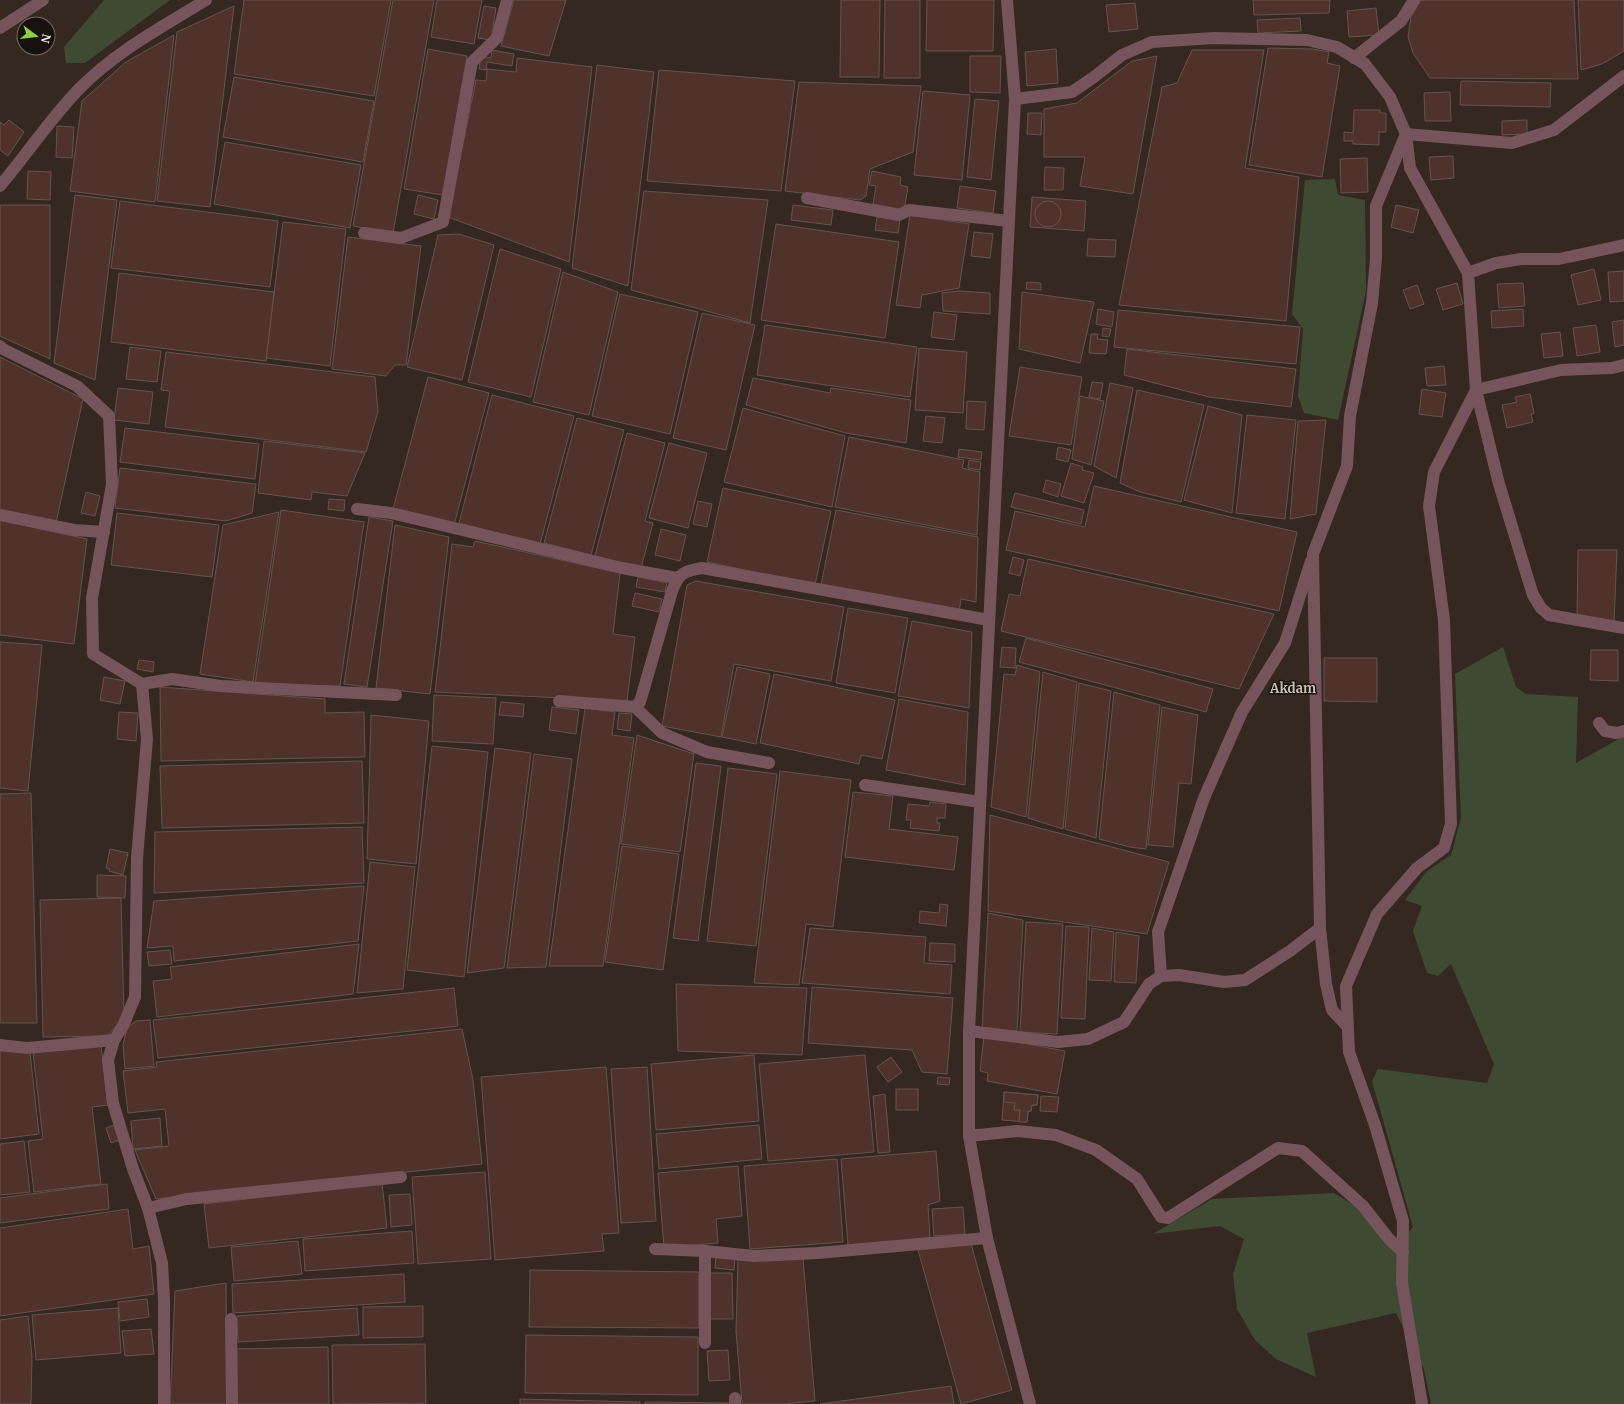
<svg xmlns="http://www.w3.org/2000/svg" width="1624" height="1404" font-family="Merriweather,serif">
<style>
.green{fill:#3e4b32}
.building{fill:#50322d;stroke:#65534f}
.lines{fill:none;stroke-linecap:round;stroke-linejoin:round}
.minor{stroke:#76545c;stroke-width:12}
.labels{text-anchor:middle;stroke-width:3;stroke-linejoin:round;paint-order:stroke}
.neighbourhood-label{font-size:13px;font-weight:bold;fill:#cfbeb3;stroke:#18120f}
</style>
<rect width="100%" height="100%" fill="#352820"/>
<g class="green">
<path d="M104,0h66l-85,63h-19l-2,-16z"/>
<path d="M1335,179l3,16 27,5 1,91 -28,129 -34,-7 -6,-17 5,-67 -11,-15 13,-134z"/>
<path d="M1503,647l13,40 10,7 52,3 -2,66 48,-27v668h-193l-7,-35 -28,-56 -89,20 9,44 -40,-18 -21,-19 -18,-31 -4,-35 11,-35 -24,-13 -67,8 59,-35 122,-6 26,16 33,41 20,-23 -41,-146 6,-12 109,14 7,-19 -43,-100 -13,12 -11,-3 -14,-42 9,-25 -17,-6 22,-29 24,-16 10,-37 -6,-144z"/>
</g>
<g class="building">
<path d="M244,0h147l-17,96 -140,-22z"/>
<path d="M393,0h41l-41,233 -40,-7z"/>
<path d="M437,0h45l-8,44 -43,-7z"/>
<path d="M514,0h52l-17,56 -48,-10z"/>
<path d="M841,0h39l-1,77h-39z"/>
<path d="M885,0h35v78h-36z"/>
<path d="M927,0h67l-1,51h-67z"/>
<path d="M1253,0h77l-1,13 -75,2z"/>
<path d="M1421,0h153l4,79 -148,-1 -17,-25 -5,-16 3,-20z"/>
<path d="M1578,0h46v51l-22,13 -21,6z"/>
<path d="M1135,3l3,26 -29,3 -3,-27z"/>
<path d="M234,6l-24,201 -53,-6 20,-169z"/>
<path d="M484,6l12,2 -5,32 -13,-2z"/>
<path d="M1376,8l3,27 -30,2 -2,-26z"/>
<path d="M1300,18l1,13 -43,2 -1,-13z"/>
<path d="M174,35l-19,167 -85,-11 12,-90 44,-39z"/>
<path d="M1268,48l45,1 16,3 -2,11 13,3 -18,111 -73,-12z"/>
<path d="M428,49l39,7 -24,139 -39,-6z"/>
<path d="M1056,49l2,34 -31,3 -2,-34z"/>
<path d="M492,50l22,4 -2,12 -25,-4 -1,8 -7,-1 2,-13 10,2z"/>
<path d="M1192,50h72l-19,118 54,9 -13,144 -167,-16 43,-218 15,-4z"/>
<path d="M970,56h31l-1,37 -30,-1z"/>
<path d="M1157,56l-24,138 -53,-8 5,-29h-41v-48l33,-6 55,-42z"/>
<path d="M517,58l75,9 -23,195 -121,-45 28,-137 10,1 1,-12 29,3z"/>
<path d="M597,65l57,7 -26,214 -56,-18z"/>
<path d="M659,70l136,11 -14,110 -134,-10z"/>
<path d="M234,77l140,24 -11,61 -140,-25z"/>
<path d="M1461,81l90,2 -1,24 -90,-2z"/>
<path d="M799,82l122,4 -8,66 -43,17 -4,27 -6,4 -75,-9z"/>
<path d="M923,91l47,4 -8,85 -48,-5z"/>
<path d="M1450,92l1,29h-26l-1,-28z"/>
<path d="M975,99l24,2 -8,79 -24,-3z"/>
<path d="M1354,110h26v3h6v19h-7v13l-26,-1v-3h-9v-9l9,1z"/>
<path d="M1028,113h14l-1,22 -14,-1z"/>
<path d="M9,120l15,12 -16,24 -8,-6v-28l4,3z"/>
<path d="M1527,120v14l-25,1v-14z"/>
<path d="M57,126l17,1 -2,31 -16,-1z"/>
<path d="M225,142l136,23 -11,63 -136,-24z"/>
<path d="M1453,156l1,22 -23,2 -2,-23z"/>
<path d="M1367,158l1,34 -27,1 -1,-34z"/>
<path d="M1045,167l19,1 -1,22h-19z"/>
<path d="M28,171l23,1 -1,28 -23,-1z"/>
<path d="M872,171l29,6 -1,8 8,2 -4,23 -31,-6 3,-18 -7,-1z"/>
<path d="M960,186l36,5 -3,22 -36,-5z"/>
<path d="M644,191l124,9 -18,123 -119,-33z"/>
<path d="M75,195l42,5 -22,180 -41,-17z"/>
<path d="M418,195l20,5 -4,19 -20,-5z"/>
<path d="M1032,197l54,4 -2,30 -54,-4z"/>
<circle cx="1048" cy="214" r="13"/>
<path d="M120,201l158,20 -8,66 -159,-19z"/>
<path d="M0,205h50v154l-50,-23z"/>
<path d="M793,205l40,5 -2,15 -40,-5z"/>
<path d="M1396,205l23,5 -6,23 -22,-6z"/>
<path d="M910,215l59,9 -10,64 -37,7 -2,13 -24,-3z"/>
<path d="M877,217l23,3 -2,13 -23,-3z"/>
<path d="M283,222l63,7 -16,137 -64,-8z"/>
<path d="M776,224l123,18 -14,96 -124,-18z"/>
<path d="M974,232l19,2 -3,24 -19,-2z"/>
<path d="M459,234l35,11 -32,135 -55,-13 31,-132z"/>
<path d="M348,237l73,9 -15,119h-11l-9,11 -54,-7z"/>
<path d="M1088,239l28,1 -1,17 -28,-1z"/>
<path d="M500,249l61,20 -30,128 -63,-15z"/>
<path d="M1594,269l7,31 -23,5 -7,-30z"/>
<path d="M1624,271v30l-14,1 -2,-30z"/>
<path d="M563,272l55,20 -29,123 -56,-13z"/>
<path d="M119,273l155,19 -8,69 -155,-19z"/>
<path d="M1027,282l14,1v7l-15,-1z"/>
<path d="M1457,283l6,21 -20,6 -7,-21z"/>
<path d="M1523,283l2,23 -26,2 -2,-24z"/>
<path d="M1417,285l7,19 -14,5 -7,-19z"/>
<path d="M959,291l31,2v21l-47,-3 -1,-18z"/>
<path d="M1022,292l72,10 -14,61 -61,-14z"/>
<path d="M620,294l78,18 -28,122 -78,-18z"/>
<path d="M1098,309l16,3 -2,15 -16,-3z"/>
<path d="M1523,309l1,17 -32,2 -1,-17z"/>
<path d="M1118,310l182,17 -4,37 -182,-17z"/>
<path d="M934,312l23,3 -3,25 -23,-3z"/>
<path d="M702,313l53,12 -29,125 -53,-12z"/>
<path d="M1624,320v25l-9,2 -3,-25z"/>
<path d="M765,325l152,22 -7,50 -153,-22z"/>
<path d="M1596,325l4,27 -23,4 -4,-28z"/>
<path d="M1103,328l8,1 -2,8 -7,-1z"/>
<path d="M1560,332l3,24 -19,2 -3,-24z"/>
<path d="M1091,334h7l-1,5 11,1 -2,14 -17,-1z"/>
<path d="M130,347l31,4 -4,31 -31,-3z"/>
<path d="M919,348l48,4 -4,61 -48,-3z"/>
<path d="M1127,349l169,20 -5,38 -82,-10 -85,-22z"/>
<path d="M166,352l209,25 3,35 -12,40 -201,-25 5,-36 -9,-1z"/>
<path d="M0,357l83,42 -27,124 -56,-12z"/>
<path d="M1444,366l2,19 -19,1 -2,-18z"/>
<path d="M1020,367l62,10 -11,68 -62,-9z"/>
<path d="M428,377l61,16 -35,132 -61,-16z"/>
<path d="M753,378l77,15 1,-5 80,12 -5,43 -60,-10 -100,-28z"/>
<path d="M1092,382l11,1 -3,16 -11,-2z"/>
<path d="M1110,383l23,5 -17,90 -22,-12z"/>
<path d="M118,388l35,4 -4,32 -35,-4z"/>
<path d="M1422,389l24,4 -4,24 -23,-3z"/>
<path d="M1137,390l67,15 -23,97 -41,-10 -20,-9z"/>
<path d="M1530,394l4,19 -3,1 2,8 -26,6 -5,-23 15,-3 -2,-5z"/>
<path d="M492,395l82,21 -34,128 -81,-21z"/>
<path d="M1080,396l24,5 -13,64 -19,-6z"/>
<path d="M967,401l19,1 -2,28 -18,-1z"/>
<path d="M1208,406l34,9 -10,98 -48,-13z"/>
<path d="M743,408l102,28 -13,71 -108,-25z"/>
<path d="M1247,415l49,5 -11,99 -49,-6z"/>
<path d="M926,416l19,2 -3,25 -19,-2z"/>
<path d="M577,418l47,12 -33,125 -47,-12z"/>
<path d="M1326,420l-10,94 -26,5 8,-98z"/>
<path d="M125,428l134,16 -4,35 -135,-17z"/>
<path d="M627,433l38,10 -20,78 8,2 -12,45 -46,-12z"/>
<path d="M849,437l115,23 -2,8 18,4 -3,63 -142,-28z"/>
<path d="M264,441l101,12 -18,43 -35,-4 -1,8 -53,-7z"/>
<path d="M669,443l38,10 -19,75 -39,-10z"/>
<path d="M1058,447l13,3 -3,12 -12,-3z"/>
<path d="M959,449l23,3 -1,8 -23,-3z"/>
<path d="M969,460l12,2 -1,8 -12,-2z"/>
<path d="M1071,463l12,4 -1,3 12,3 -10,30 -23,-7z"/>
<path d="M120,468l136,16 -4,29 -26,8 -111,-13z"/>
<path d="M1046,480l15,4 -3,13 -15,-5z"/>
<path d="M1094,486l203,46 -18,79 -273,-61 9,-39 70,16z"/>
<path d="M723,488l108,23 -16,74 -108,-23z"/>
<path d="M86,492l14,4 -5,20 -14,-3z"/>
<path d="M1015,493l69,17 -3,14 -70,-17z"/>
<path d="M329,499l16,1 -1,11 -16,-2z"/>
<path d="M698,501l14,3 -5,23 -14,-3z"/>
<path d="M281,510l83,12 -24,164 -85,-2z"/>
<path d="M836,510l142,27 -2,65 -15,-3 -2,13 -138,-27z"/>
<path d="M279,512l-26,170 -53,-8 23,-149z"/>
<path d="M117,513l102,12 -7,52 -101,-12z"/>
<path d="M369,517l24,4 -26,166 -23,-3z"/>
<path d="M0,520l87,19 -13,105 -74,-9z"/>
<path d="M395,525l54,12 -19,157 -54,-6z"/>
<path d="M661,529l25,6 -6,26 -25,-6z"/>
<path d="M475,541l145,32 -7,61 22,3 -8,64 -192,-9 17,-148 21,3z"/>
<path d="M1578,550h39l-3,73 -37,-6z"/>
<path d="M1013,557l11,3 -4,16 -11,-3z"/>
<path d="M1028,559l246,55 -35,75 -238,-58 8,-37 11,2z"/>
<path d="M638,577l29,6 -2,9 -29,-5z"/>
<path d="M696,581l148,26 -13,74 -97,-17 -13,73 -59,-11 25,-141z"/>
<path d="M635,593l27,6 -3,13 -27,-6z"/>
<path d="M848,608l60,10 -13,75 -59,-10z"/>
<path d="M912,621l60,11 -3,76 -71,-12z"/>
<path d="M1026,638l187,51 -7,23 -187,-50z"/>
<path d="M0,642l42,3 -14,146 -28,-3z"/>
<path d="M1002,647l14,1 -1,20 -15,-1z"/>
<path d="M1591,650h27v31l-28,-1z"/>
<path d="M1324,658h53v44l-53,-1z"/>
<path d="M139,660l15,2 -1,10 -16,-3z"/>
<path d="M1017,665l23,7 -14,145 -35,-10 13,-133 11,1z"/>
<path d="M737,667l33,7 -14,70 -34,-7z"/>
<path d="M1043,672l34,10 -14,147 -35,-11z"/>
<path d="M774,674l121,26 -13,59 -21,-4 -2,9 -99,-21z"/>
<path d="M104,677l21,4 -5,23 -20,-4z"/>
<path d="M1079,683l32,8 -15,147 -31,-9z"/>
<path d="M160,687l165,12v14l39,-1 1,45 -204,4z"/>
<path d="M1114,692l46,13 -14,144 -16,-2 -31,-8z"/>
<path d="M434,695l62,3 -3,46 -61,-3z"/>
<path d="M899,699l69,13 -3,73 -79,-15z"/>
<path d="M501,702l23,2 -1,13 -24,-2z"/>
<path d="M552,707l27,3 -3,24 -27,-4z"/>
<path d="M1162,707l36,8 -7,69 -12,-1 -6,64 -25,-2z"/>
<path d="M585,708l30,4 -3,23 22,3 -31,228h-54z"/>
<path d="M119,712l19,1 -2,28 -19,-2z"/>
<path d="M619,713l13,1 -2,17 -13,-2z"/>
<path d="M371,715l58,6 -13,143 -49,-5z"/>
<path d="M637,735l57,19 -14,98 -59,-8z"/>
<path d="M432,746l56,6 -24,225 -57,-7z"/>
<path d="M495,748l36,5 -27,215 -37,5z"/>
<path d="M534,754l38,5 -26,208 -39,1z"/>
<path d="M362,761l2,62 -202,5 -2,-62z"/>
<path d="M696,763l25,3 -23,175 -25,-3z"/>
<path d="M728,768l49,6 -21,172 -49,-5z"/>
<path d="M780,771l71,9 -18,147 -27,-3 -7,61 -45,-2z"/>
<path d="M853,792l40,4 -4,33 69,8 -4,33 -109,-13z"/>
<path d="M31,793l6,230h-37v-229z"/>
<path d="M930,802l16,2 -1,14h-8v5h3l-1,8 -29,-3 1,-8h-5l2,-16 21,2z"/>
<path d="M990,815l179,47 -22,72 -159,-23z"/>
<path d="M362,827l2,56 -210,10 1,-61z"/>
<path d="M622,846l57,8 -16,116 -58,-8z"/>
<path d="M110,849l18,4 -5,22 -14,-4 1,-2 -4,-1z"/>
<path d="M370,862l45,5 -12,122 -46,4z"/>
<path d="M97,875l29,1 -1,22 -28,-1z"/>
<path d="M364,886l-6,55 -184,20 -1,-15 -26,2 7,-47z"/>
<path d="M121,898l3,119 -17,19 -64,1 -3,-137z"/>
<path d="M940,904l8,1 -2,21 -27,-3 1,-12 19,2z"/>
<path d="M988,913l35,7 -6,111 -35,-1z"/>
<path d="M1026,922l37,2 -6,110 -37,-2z"/>
<path d="M1066,926l23,1 -4,92 -24,-1z"/>
<path d="M810,928l116,9 -2,26 28,2 -2,29 -148,-11z"/>
<path d="M1092,928l22,4 -3,49 -22,-1z"/>
<path d="M1116,932l23,4 -3,47 -22,-1z"/>
<path d="M930,943l25,1v18l-26,-1z"/>
<path d="M359,944l-6,50 -196,23 -4,-36 19,-2 -2,-12z"/>
<path d="M170,950l2,14 -23,2 -2,-14z"/>
<path d="M676,984l131,4 -5,67 -124,-4z"/>
<path d="M812,987l141,11 -6,76 -25,-2 -10,-22 -104,-7z"/>
<path d="M454,988l4,38 -300,32 -5,-38z"/>
<path d="M150,1020l4,46 -29,3 -2,-24 4,-17 9,-7z"/>
<path d="M462,1029l11,51 9,84 -326,35 -21,-49 34,-4 -4,-37 -37,4 -5,-42 34,-4 -1,-5z"/>
<path d="M984,1036l81,15 -8,43 -70,-13 1,-8 -8,-2z"/>
<path d="M101,1045l7,60 -16,2 9,77 -67,8 -6,-51 15,-2 -10,-86z"/>
<path d="M0,1051l30,2 9,81 -39,5z"/>
<path d="M754,1055l5,66 -103,9 -5,-66z"/>
<path d="M865,1055l9,97 -106,9 -9,-97z"/>
<path d="M891,1057l11,15 -14,10 -11,-15z"/>
<path d="M606,1067l13,166 -17,1 2,17 -109,9 -14,-183z"/>
<path d="M647,1067l9,154 -35,2 -10,-154z"/>
<path d="M938,1077l12,1 -1,7 -12,-1z"/>
<rect x="896" y="1089" width="22" height="21"/>
<path d="M1004,1092l34,3 -1,10h-5l-1,6h-3l-1,11 -25,-2z"/>
<path d="M1004,1092l34,3 -1,10h-5l-1,6h-3l-1,11h-8l1,-12h-6l1,-7 -11,-1z"/>
<path d="M885,1094l5,58 -12,1 -5,-57z"/>
<path d="M1041,1096l18,1 -2,15 -17,-1z"/>
<path d="M160,1118l2,28 -29,3 -2,-28z"/>
<path d="M114,1125l5,15 -8,3 -5,-15z"/>
<path d="M759,1125l3,34 -103,10 -3,-35z"/>
<path d="M24,1141l6,51 -30,3v-51z"/>
<path d="M936,1151l4,50 -12,4 2,33 -82,7 -7,-86z"/>
<path d="M837,1159l6,83 -93,7 -6,-83z"/>
<path d="M738,1166l4,50 -26,3 2,24 -54,5 -6,-75z"/>
<path d="M485,1172l6,87 -73,5 -6,-87z"/>
<path d="M382,1183l5,45 -178,20 -5,-44z"/>
<path d="M107,1184l2,25 -109,14v-25z"/>
<path d="M410,1194l2,31 -21,2 -2,-32z"/>
<path d="M963,1207l2,27 -31,2 -2,-27z"/>
<path d="M128,1209l5,40 16,-3 5,48 -154,22v-88z"/>
<path d="M412,1231l2,32 -109,8 -2,-32z"/>
<path d="M298,1241l4,33 -68,7 -3,-34z"/>
<path d="M971,1244l41,146 -51,14 -43,-154z"/>
<path d="M716,1255l19,2 -1,13 -19,-2z"/>
<path d="M803,1258l12,143 -32,3h-41l-6,-73 2,-72z"/>
<path d="M530,1270l169,2v56l-170,-1z"/>
<path d="M708,1273h24l1,46h-24z"/>
<path d="M404,1274l1,28 -172,11 -1,-29z"/>
<path d="M226,1283l1,121h-57l5,-113z"/>
<path d="M147,1299l2,18 -29,4 -2,-19z"/>
<path d="M423,1306v31l-60,1v-31z"/>
<path d="M118,1308l3,45 -85,7 -4,-45z"/>
<path d="M357,1308l2,27 -121,7 -1,-26z"/>
<path d="M28,1316l4,40 -1,48h-31v-84z"/>
<path d="M151,1329l3,25 -29,2 -3,-25z"/>
<path d="M526,1335l172,2v58l-173,-2z"/>
<path d="M425,1344l1,59 -93,1 -1,-59z"/>
<path d="M328,1347l1,57h-93l-2,-55z"/>
<path d="M728,1350l2,30 -21,1 -2,-30z"/>
<path d="M951,1386l3,18h-134z"/>
<path d="M520,1399l120,3v2h-120z"/>
<path d="M645,1402l86,1v1h-86z"/>
</g>
<g class="lines">
<g class="minor">
<path d="M1007,0l8,99 -46,932v105l18,102 43,166"/>
<path d="M0,28l43,-28"/>
<path d="M1354,58l47,-37 13,-21"/>
<path d="M1015,99l57,-7 22,-15 28,-22 30,-13 62,-4 93,2 30,7 28,17 25,33 16,37 4,34 58,105 8,117 -42,82 -5,34 15,114 7,204 -7,24 -27,20 -40,46 -31,72 3,66 26,73 28,96 -1,62 20,121"/>
<path d="M0,186c27,-32 50,-67 79,-97 36,-37 83,-62 127,-89"/>
<path d="M807,198l92,17 10,-5 100,11"/>
<path d="M364,233l37,5 42,-16 29,-160 25,-24 10,-38"/>
<path d="M1468,273l28,-10 25,-4h38l65,-14"/>
<path d="M0,346l3,3 74,37 32,30 3,68 -20,114 1,56 49,30 5,55 -10,119 -2,139 -12,29 -9,14 -6,20 5,43 20,66 15,39 14,55 2,37v104"/>
<path d="M1624,365l-12,3 -51,2 -85,20 23,94 34,111 8,13 8,7 75,13"/>
<path d="M357,509l34,4 231,55 55,10"/>
<path d="M0,515l74,15 30,2"/>
<path d="M142,684l30,-5 49,7 175,9"/>
<path d="M559,701l76,6 5,-5 32,-111c7,-18 12,-20 30,-23l287,52"/>
<path d="M635,707l27,26 45,19 62,11"/>
<path d="M1599,723l6,8 12,2 7,-2"/>
<path d="M865,785l115,17"/>
<path d="M1161,976l-3,-44 46,-134 38,-86 43,-69 26,-82"/>
<path d="M1347,1026l-15,-16 -6,-26 -6,-56 -7,-374 34,-88 3,-50 22,-113 4,-44v-53l30,-72 106,9 42,-13 70,-54"/>
<path d="M969,1031l89,11 30,-3 36,-17 25,-38 12,-8 18,-1 45,7 21,-2 45,-29 30,-23"/>
<path d="M0,1045l27,3 87,-8"/>
<path d="M969,1136l48,-5 39,4 40,15 41,29 24,38 7,1 110,-70 24,3 61,55 26,33 14,13"/>
<path d="M148,1208l39,-9 214,-22"/>
<path d="M655,1249l50,2 49,5 64,-3 169,-15"/>
<path d="M705,1251v92"/>
<path d="M231,1319l1,85"/>
<path d="M735,1398v6"/>
</g>
</g>
<g class="labels">
<g class="neighbourhood-label">
<text x="1293" y="693">Akdam</text>
</g>
</g>
<g transform="translate(36 36) rotate(105)"><circle r="19" fill="#18120f" stroke="#716a65"/>
<path d="M0-3L7 15L0 10L-7 15Z" fill="#8cce45"/>
<text y="-6" font-size="11" font-weight="bold" text-anchor="middle" fill="#f6ede7">N</text>
</g>
</svg>
